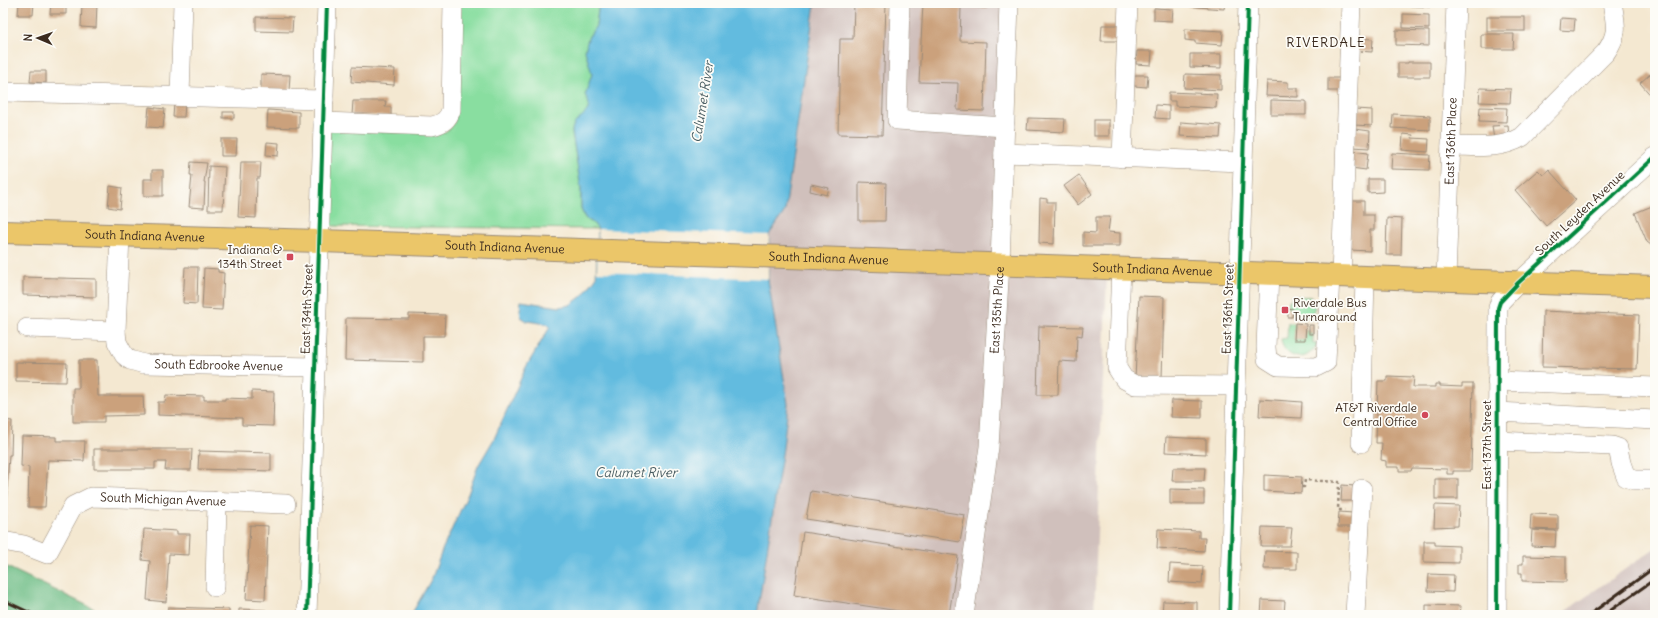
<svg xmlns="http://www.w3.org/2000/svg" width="1658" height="618" font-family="Delius,sans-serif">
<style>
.industrial{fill:#d0c0bc}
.green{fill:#89dea0;stroke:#62845f}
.forest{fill:#6ebd86;stroke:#547452}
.water{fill:#62bbdf;stroke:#4e727e}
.pier{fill:#f4e8d1}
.building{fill:#cba17b}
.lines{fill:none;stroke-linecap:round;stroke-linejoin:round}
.minor-casing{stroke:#988978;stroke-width:20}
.major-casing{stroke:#988978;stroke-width:24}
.path{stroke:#988978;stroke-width:2.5;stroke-dasharray:3 3;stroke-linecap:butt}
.minor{stroke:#fff;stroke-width:19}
.major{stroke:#ebc669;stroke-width:22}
.rail{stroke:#3b2a1e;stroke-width:3}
.cycleway-casing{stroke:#fdfcf7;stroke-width:6}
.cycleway{stroke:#00873e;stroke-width:4}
.poi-dot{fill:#d1495b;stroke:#fdfcf7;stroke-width:1.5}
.labels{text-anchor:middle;stroke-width:3.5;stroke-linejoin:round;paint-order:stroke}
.street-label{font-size:12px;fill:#3b2a1e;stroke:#fdfcf7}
.poi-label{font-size:12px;fill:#3b2a1e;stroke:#fdfcf7;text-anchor:end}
.neighbourhood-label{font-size:13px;letter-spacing:1px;fill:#3b2a1e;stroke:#fdfcf7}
.water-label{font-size:13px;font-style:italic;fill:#495d62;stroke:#fdfcf7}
</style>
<rect width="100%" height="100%" fill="#fdfcf7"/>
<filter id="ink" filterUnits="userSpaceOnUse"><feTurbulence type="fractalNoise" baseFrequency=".025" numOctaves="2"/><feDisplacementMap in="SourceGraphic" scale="8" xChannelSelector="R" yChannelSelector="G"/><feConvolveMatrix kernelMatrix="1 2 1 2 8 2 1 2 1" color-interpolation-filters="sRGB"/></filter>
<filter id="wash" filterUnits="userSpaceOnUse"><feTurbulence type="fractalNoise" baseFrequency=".012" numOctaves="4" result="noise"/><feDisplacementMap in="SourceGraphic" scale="16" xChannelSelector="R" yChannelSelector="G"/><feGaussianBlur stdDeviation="0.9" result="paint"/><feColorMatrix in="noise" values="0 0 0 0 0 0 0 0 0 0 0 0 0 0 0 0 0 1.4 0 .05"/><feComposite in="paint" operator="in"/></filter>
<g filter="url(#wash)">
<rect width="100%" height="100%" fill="#f4e8d1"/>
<g class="industrial">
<path d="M815,3h190l-9,265 111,4 -13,343h-337l26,-167 -15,-169 1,-44 16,-24z"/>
<path d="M1655,548v67h-95z"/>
</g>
<g class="green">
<path d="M458,3h141l-3,23 -8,12 4,36 -4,37 -5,7 -9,6 -2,8 9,57v20l4,9 8,5 5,6 -265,-3 -6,-5 2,-91 114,3 8,-5 4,-8z"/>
<path d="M1292,296l19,1v3h4l-1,17 -22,-1 1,-7 -5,-1 1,-8h3z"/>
<path d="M1288,323h7l-1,17h11l1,-10 3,1v3h4v9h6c-3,3 -5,8 -9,10 -12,10 -28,0 -29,-14l6,-1z"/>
</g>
<path class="forest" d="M3,565l104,50h-104z"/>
<path class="water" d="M599,3h216l-30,208 -16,24 -1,44 20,125 -5,44 -26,167h-346l21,-37 11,-30 25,-54 10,-28 16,-27 32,-72 24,-40 -3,-3 -20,-3 -6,-4 -1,-7 1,-9 38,6 11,-2 12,-9 14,-18 2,-49 -5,-6 -8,-5 -4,-9v-20l-9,-57c0,-3 1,-7 3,-9 8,-9 20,-13 10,-28l7,-21 -7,-23 3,-13 8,-12z"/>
<path class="pier" d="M598,229l171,6 -1,44 -171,-7z"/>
<g id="blocks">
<g class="building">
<path d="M19,3h15l-1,12h-15z"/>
<path d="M51,3h15v11h-16z"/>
<path d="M82,3h15l-1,25 -15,-1z"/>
<path d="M854,3h32l-4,132 -44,-1 2,-95h13z"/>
<path d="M923,3h65l-1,5 -26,-1 -1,34 26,1 -2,69 -27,-1 1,-27 -39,-1z"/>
<path d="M1184,3h41l-1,6 -40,-3z"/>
<path d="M1398,3h32v4l-33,-2z"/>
<path d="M1154,8l19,1 -1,12 -18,-1z"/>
<path d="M1403,14l26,1v14l-26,-1z"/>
<path d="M256,17l37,1 -1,14 -36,-1z"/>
<rect x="1487" y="17" width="38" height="14"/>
<path d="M1561,18l14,1 -1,12 -14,-1z"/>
<path d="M1102,25h17v16h-18z"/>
<path d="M1185,29l38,2 -1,14 -27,-2v-2l-10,-1z"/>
<path d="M1396,30l33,1v15l-33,-1z"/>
<path d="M1481,34h33l-1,15h-32z"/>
<path d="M1358,38l15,1 -1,13 -14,-1z"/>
<path d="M1137,51h15l-1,14 -15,-1z"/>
<path d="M1190,54h31v14l-31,-1z"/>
<path d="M1408,62h22v15h-32v-14h10z"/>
<path d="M352,67l43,2 -1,16 -43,-3z"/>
<path d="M31,71h15v12l-16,-1z"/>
<path d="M261,74l29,1 -1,16 -28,-1z"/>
<path d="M1185,74l36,1v15l-37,-2z"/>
<path d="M1650,74l5,6v20l-15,-17z"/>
<path d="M1135,75h13l-1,12 -13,-1z"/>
<rect x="1328" y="78" width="14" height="13"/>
<path d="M1267,81l21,1v6h10v9l-32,-1z"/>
<path d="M1480,88l31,1 -1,14 -31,-1z"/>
<path d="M1169,92l48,2 -1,14 -41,-2v-5h-6z"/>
<path d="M1271,100l35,1v14h-35z"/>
<path d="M353,101h33l-1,6h6v9l-39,-1z"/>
<path d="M174,103h11l-1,14h-11z"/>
<path d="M1156,105l13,1v13l-14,-1z"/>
<path d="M149,107l16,2 -2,19 -16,-1z"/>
<path d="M1480,107l27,1 -1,14 -27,-1z"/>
<path d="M1355,109l17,1v16l-18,-1z"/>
<path d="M268,110l31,2v16l-32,-1z"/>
<rect x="223" y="112" width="11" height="6"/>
<path d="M1393,114l37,2v14l-38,-2z"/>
<path d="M1028,118l37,1 -1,13 -37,-2z"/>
<rect x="1094" y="120" width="15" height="16"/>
<path d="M1181,122l40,3 -1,13 -40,-2z"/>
<path d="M1508,125l1,13 -15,2 -2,-14z"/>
<path d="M1355,129l15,2 -1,17 -16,-1z"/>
<path d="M1403,134l10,1 -1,3 17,1 -1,13 -26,-2z"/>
<path d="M221,139h16l-1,17h-15z"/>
<path d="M267,142l12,1 -1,13 -12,-1z"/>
<path d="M1352,151l16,2 -2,17 -15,-2z"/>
<path d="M1392,153l38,2 -1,15 -38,-1z"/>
<path d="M191,162l16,1 -3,19h1l-1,26 -15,-1 3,-32h-2z"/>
<path d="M241,162h20l-1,16h-3l-1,40 -18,-1z"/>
<path d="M209,166l16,1 -2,43h-15z"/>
<path d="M152,170h11v26h-19v-17h8z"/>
<path d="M1538,170l5,5 6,-5 27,30 -30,26 -31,-36z"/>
<path d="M1079,175l13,19 -14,11 -14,-19z"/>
<path d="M1368,179h15v13l-15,1z"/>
<path d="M859,182l27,1 -1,38h-26z"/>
<path d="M811,184l18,4 -2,7 -17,-4z"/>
<path d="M110,186l12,2 -2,21 -12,-2z"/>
<path d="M1040,198l7,1v3h8l-1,42 -15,-1z"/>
<path d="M1351,201h13v14h10v15h-4v21l-20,-1z"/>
<path d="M1652,206l3,6v36l-8,-6 -12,-29z"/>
<path d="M1096,217h14l-2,15 12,1v13h-37v-14l13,1z"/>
<path d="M1387,218l15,1 -1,36h-15z"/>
<path d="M185,267h13l-1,37 -14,-1z"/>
<path d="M204,268l14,1v3l6,1 -2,37 -20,-1z"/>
<path d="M23,277l73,2v18l-73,-2z"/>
<path d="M1139,296l25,1 -2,82 -27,-1z"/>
<path d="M1288,308l5,1 -1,8h-4z"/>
<path d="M1543,311l96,4 -2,54 -95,-2z"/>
<path d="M409,314l36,1 -1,21h-21v26l-78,-2 1,-42 63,1z"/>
<path d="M1295,323l11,1 -1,16h-11z"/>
<rect x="1309" y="325" width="4" height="9"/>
<path d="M1039,326l44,1 -1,9 -5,-1 -1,27 -17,-1 -1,34h-21z"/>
<path d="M79,360h18l1,36h45l1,19 -40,1v6h-31v-34h6z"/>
<path d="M16,362l51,1 -1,19 -50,-1z"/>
<path d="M1387,376l27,1 -1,10h22v-3h5v2l22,1v-3h11l-2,87h-18v3h-6v-5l-35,-1 -1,3h-12v-4h-13v-6l-5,-1 1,-17h-6l2,-62h9z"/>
<path d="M252,391l22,1 -1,34 -31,-1v-7l-84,-3v-13h7l1,-7 38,1v4h21v-2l27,1z"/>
<path d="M1260,399l42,3 -1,16 -42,-2z"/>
<path d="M1172,400l30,1v17l-31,-1z"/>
<path d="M3,420l9,1 -1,34h-2l-4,69h-2z"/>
<path d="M22,436l34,1v4h29l-1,20 -36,-1 -3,47h-17l1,-40 -8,-1z"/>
<path d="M1166,437l40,2v15l-41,-2z"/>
<path d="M94,449h98l-1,21h-26l1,-8h-11v7h-61z"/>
<path d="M199,451l72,2v18l-73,-2z"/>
<path d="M1173,468h32l-1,13h-32z"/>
<path d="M1264,475l38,2 -1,16 -37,-2z"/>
<rect x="1435" y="479" width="23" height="20"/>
<path d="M1342,485l13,1 -1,15h-13z"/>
<path d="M1170,489l34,1v14h-34z"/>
<path d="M811,491l154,24 -5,27 -154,-23z"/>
<path d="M1435,505l24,1 -1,20 -24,1z"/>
<path d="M1339,512l14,1v14h-15z"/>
<path d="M1531,514l27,1v15l-28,-1z"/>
<path d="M250,525l18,1 -3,74 -19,-1z"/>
<path d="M1262,527l30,1 -2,18h-29z"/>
<path d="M144,529l33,2v3h13l-1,21 -20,-1 -3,48 -19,-2 3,-39 -8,-1z"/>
<path d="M1158,529l41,2v7h6l-1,13 -47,-3z"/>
<path d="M1532,530l24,1 -1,16 -24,-1z"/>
<path d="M803,532l155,24 -9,59h-24l-131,-20z"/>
<path d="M1424,541h11v4l24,1v17l-35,-1z"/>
<path d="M1265,551l32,1v17h-33z"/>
<path d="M1523,556l43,1v25l-44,-1v-8h-3v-9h4z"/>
<path d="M1170,564l33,2 -1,18 -33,-2z"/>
<path d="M1429,574l25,1 -1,17 -25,-1z"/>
<path d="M1262,600l23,1 -1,14h-23z"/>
<path d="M1163,601l34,1v13h-35z"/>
<path d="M1426,605l35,1 -1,9h-34z"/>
<path d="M168,607l61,2v6h-62z"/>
<path d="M239,609l27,1v5h-27z"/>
</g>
</g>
</g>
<g filter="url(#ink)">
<use href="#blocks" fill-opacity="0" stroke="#988978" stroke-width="1"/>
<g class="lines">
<g class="minor-casing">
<g id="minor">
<path d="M900,3l-3,117 108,7"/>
<path d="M3,92l321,8"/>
<path d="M180,96l3,-93"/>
<path d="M323,122l109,4c10,-2 16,-6 19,-16l2,-107"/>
<path d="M1451,146c26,0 48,4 71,-9l84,-85c13,-19 10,-27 6,-49"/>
<path d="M1004,153l238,9"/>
<path d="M1122,158l6,-155"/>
<path id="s1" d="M120,236l-4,95 1,11 7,13 6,5 14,4 172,3"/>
<path d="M1121,268l-4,100 7,11 11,6 101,1"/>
<path d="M1269,273l-3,74 1,12 11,7 38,1 10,-5 4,-87"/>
<path d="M1341,276l10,-273"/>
<path id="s2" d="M1446,279l10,-276"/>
<path d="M27,328l89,3"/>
<path d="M1497,381l158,6"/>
<path d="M1498,412l157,8"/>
<path d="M1498,441l114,5 6,2 3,15 5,14 8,3h21"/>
<path d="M1361,443l4,-166"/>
<path id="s3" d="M3,541l21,4 23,9 26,-48 18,-9 195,7"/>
<path d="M215,587l2,-86"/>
<path d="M307,615l20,-612"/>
<path id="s4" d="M964,615l25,-168 11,-183 9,-261"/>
<path d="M1229,615l19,-612"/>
<path d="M1355,615l7,-126"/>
<path d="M1497,615l1,-307 2,-6 18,-19 137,-126"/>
</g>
</g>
<g class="major-casing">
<g id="major">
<path id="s5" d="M3,232l317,9 1335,46"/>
</g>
</g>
<path class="path" d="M1302,487h2l1,-7 34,2 -1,28h7"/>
<use href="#minor" class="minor"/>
<use href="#major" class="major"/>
<g class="rail">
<path d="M3,600l32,15"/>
<path d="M1589,615l66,-48"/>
<path d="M1604,615l51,-36"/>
</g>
<g class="cycleway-casing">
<g id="cycleway">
<path d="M307,615l20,-612"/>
<path d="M1229,615l19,-612"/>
<path d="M1497,615l1,-307 2,-6 18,-19 137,-126"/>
</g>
</g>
<use href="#cycleway" class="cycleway"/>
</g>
</g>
<g class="poi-dot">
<rect x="286" y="253" width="8" height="8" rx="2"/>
<rect x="1281" y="306" width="8" height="8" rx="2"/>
<circle cx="1425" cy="415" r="4"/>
</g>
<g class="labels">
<g class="street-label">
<text dy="4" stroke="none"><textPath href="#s2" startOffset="138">East 136th Place</textPath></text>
<text transform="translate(1580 213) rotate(-43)" y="4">South Leyden Avenue</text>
<text dy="4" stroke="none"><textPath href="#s5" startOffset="142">South Indiana Avenue</textPath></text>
<text dy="4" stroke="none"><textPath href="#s5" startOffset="502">South Indiana Avenue</textPath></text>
<text dy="4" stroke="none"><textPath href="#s5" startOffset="826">South Indiana Avenue</textPath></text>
<text dy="4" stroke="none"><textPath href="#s5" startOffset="1150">South Indiana Avenue</textPath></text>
<text transform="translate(307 309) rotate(-88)" y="4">East 134th Street</text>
<text transform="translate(1228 309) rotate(-88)" y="4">East 136th Street</text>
<text dy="4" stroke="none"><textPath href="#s4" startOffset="307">East 135th Place</textPath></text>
<text dy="4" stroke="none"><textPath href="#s1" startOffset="218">South Edbrooke Avenue</textPath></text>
<text transform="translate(1487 445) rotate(-90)" y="4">East 137th Street</text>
<text dy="4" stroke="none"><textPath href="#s3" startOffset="193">South Michigan Avenue</textPath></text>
</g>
<g class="poi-label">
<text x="282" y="254">Indiana &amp;<tspan x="282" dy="14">134th Street</tspan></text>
<text x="1293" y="307" text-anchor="start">Riverdale Bus<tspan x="1293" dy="14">Turnaround</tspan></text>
<text x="1417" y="412">AT&amp;T Riverdale<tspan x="1417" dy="14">Central Office</tspan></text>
</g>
<g class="neighbourhood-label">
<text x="1326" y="47">RIVERDALE</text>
</g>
<g class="water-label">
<text transform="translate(702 102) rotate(-81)" y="5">Calumet River</text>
<text x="636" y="477">Calumet River</text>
</g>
</g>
<rect width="1658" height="618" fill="none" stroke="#fdfcf7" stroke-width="16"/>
<g transform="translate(38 38) rotate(272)" stroke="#fdfcf7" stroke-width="3" paint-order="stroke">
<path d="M0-3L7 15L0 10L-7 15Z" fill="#3b2a1e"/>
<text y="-6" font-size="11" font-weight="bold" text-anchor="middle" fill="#3b2a1e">N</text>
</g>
</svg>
